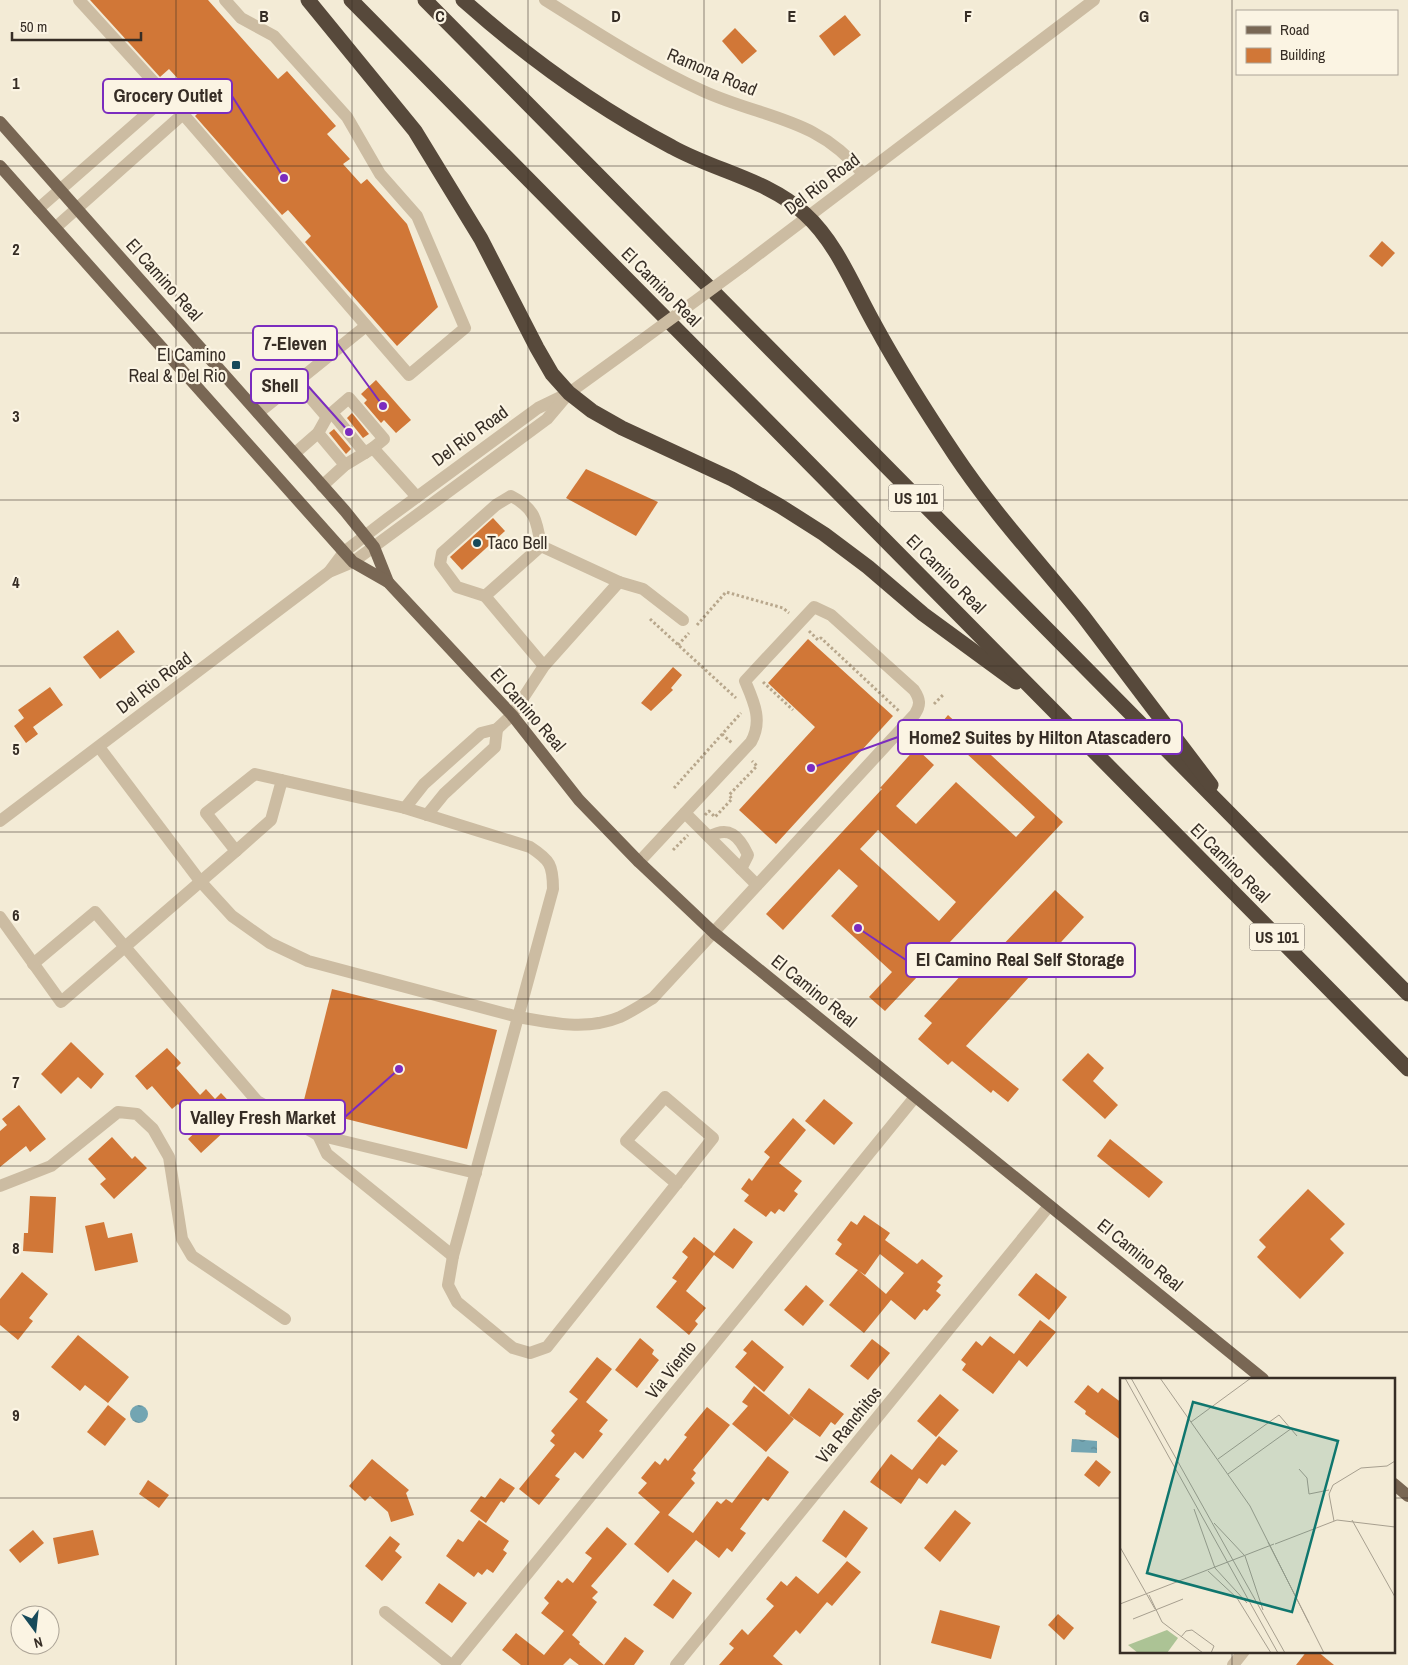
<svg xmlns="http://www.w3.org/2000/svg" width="1408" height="1665" font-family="'Archivo Narrow',sans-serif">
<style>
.water{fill:url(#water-ripples)}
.building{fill:#d17737;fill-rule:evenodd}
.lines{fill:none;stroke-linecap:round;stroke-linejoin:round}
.path{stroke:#b8a78c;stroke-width:3;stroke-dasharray:2.5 2.5;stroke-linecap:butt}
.minor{stroke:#ccbca2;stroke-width:12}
.major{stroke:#796754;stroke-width:12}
.highway{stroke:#57493b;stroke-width:15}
.minor-bridge{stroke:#ccbca2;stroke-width:12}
.grid{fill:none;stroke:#362d25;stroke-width:1;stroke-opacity:0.55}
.poi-dot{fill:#174a5a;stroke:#fbf4e3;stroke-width:2}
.labels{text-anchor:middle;stroke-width:4.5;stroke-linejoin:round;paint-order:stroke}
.shield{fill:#fbf4e3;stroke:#71695e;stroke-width:1}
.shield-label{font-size:16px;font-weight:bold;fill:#362d25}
.street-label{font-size:18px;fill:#362d25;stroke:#fbf4e3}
.poi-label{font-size:18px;fill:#362d25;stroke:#fbf4e3;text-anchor:end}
.inset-road{fill:none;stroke:#a79f8f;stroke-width:1}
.view{fill:#0f766e;fill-opacity:0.15;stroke:#0f766e;stroke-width:2.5}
.inset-edge{fill:none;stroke:#362d25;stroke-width:2.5}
.grid-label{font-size:16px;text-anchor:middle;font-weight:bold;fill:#362d25;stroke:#fbf4e3;stroke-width:4.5;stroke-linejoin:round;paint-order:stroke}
.leader{fill:none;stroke:#7b2cbf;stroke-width:2}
.callout-dot{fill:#7b2cbf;stroke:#fbf4e3;stroke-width:2}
.callout{fill:#fbf4e3;stroke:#7b2cbf;stroke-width:2}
.callout-label{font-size:19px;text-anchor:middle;font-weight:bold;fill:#362d25}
</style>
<defs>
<pattern id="water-ripples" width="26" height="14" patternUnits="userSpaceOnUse" patternTransform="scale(1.25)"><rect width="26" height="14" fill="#73a5b2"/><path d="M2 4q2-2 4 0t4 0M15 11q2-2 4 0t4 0" fill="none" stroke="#5f8791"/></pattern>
</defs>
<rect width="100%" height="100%" fill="#f3ebd6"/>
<g class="water">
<circle cx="139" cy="1414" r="9"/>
<path d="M1072,1439l25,2v12l-26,-1z"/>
</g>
<g class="building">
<path d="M90,0h118l70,79 9,-8 49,55 -9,8 23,25 -7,5 18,20 6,-5 40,45 31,83 -41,39 -92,-104 6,-6 -23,-26 -6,5 -87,-99 9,-9 -35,-38 -9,8z"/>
<path d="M845,15l16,20 -27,21 -15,-20z"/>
<path d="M735,28l22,23 -15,13 -20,-23z"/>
<path d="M1382,241l13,12 -13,14 -13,-11z"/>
<path d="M376,380l35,40 -15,13 -12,-13 -3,3 -17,-20 3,-3 -6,-6z"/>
<path d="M352,413l17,21 -6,4 -16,-20z"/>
<path d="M334,429l17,20 -5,5 -17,-21z"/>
<path d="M586,469l72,33 -22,34 -70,-38z"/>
<path d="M493,518l12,13 -43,39 -12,-13z"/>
<path d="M118,630l17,22 -35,27 -17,-22z"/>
<path d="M808,639l85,77 -117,128 -37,-34 76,-83 -47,-44z"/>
<path d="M673,667l9,8 -11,13 2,2 -22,21 -10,-8z"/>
<path d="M50,687l13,18 -30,22 5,7 -12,9 -12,-17 10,-8 -6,-8z"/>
<path d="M948,715l115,107 -178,189 -16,-14 23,-25 -61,-56 27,-30 -19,-17 -56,61 -17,-16 116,-125 -2,-1 36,-40 18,17 -38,41 20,18 40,-42 60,55 19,-20 -97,-90zM878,830l78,72 -17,19 -79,-72z"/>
<path d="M1055,890l29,27 -118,129 53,43 -11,13 -15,-12 -2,3 -39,-32 -4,4 -30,-26 14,-16 -8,-7 67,-74 8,7z"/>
<path d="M332,989l165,41 -30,119 -165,-41z"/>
<path d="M71,1042l33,32 -13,15 -13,-12 -17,17 -20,-20z"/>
<path d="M167,1048l14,15 -5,5 24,27 6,-6 9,10 6,-6 21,22 -41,38 -13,-14 12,-11 -22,-24 -6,5 -20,-23 -5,4 -12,-14z"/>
<path d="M1088,1053l16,15 -11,13 25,24 -13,14 -43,-39z"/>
<path d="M824,1099l29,24 -19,22 -29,-24z"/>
<path d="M19,1105l27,34 -16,13 -4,-6 -26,21v-36l7,-6 -5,-6z"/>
<path d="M793,1118l13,12 -27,33 23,18 -8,10 4,3 -14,18 -5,-3 -4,5 -4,-3 -5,6 -22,-16 5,-6 -8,-6 8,-11 3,3 18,-24 -6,-5z"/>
<path d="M112,1137l20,22 3,-3 12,12 -33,31 -14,-15 6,-5 -18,-20z"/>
<path d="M1110,1139l53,43 -14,16 -52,-42z"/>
<path d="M1308,1189l37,35 -15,15 14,14 -44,46 -43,-42 9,-10 -7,-7z"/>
<path d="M30,1196l26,1 -3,56 -30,-2 1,-18h4z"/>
<path d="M864,1215l26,18 -5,7 32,24 5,-5 21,17 -6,6 4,3 -5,6 5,4 -14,16 -3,-2 -9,11 -24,-20 -27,33 -35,-28 29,-35 28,24 18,-21 -24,-19 -15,21 -30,-21 7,-10 -5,-4 14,-19 6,4z"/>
<path d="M104,1222l4,16 24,-5 6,29 -43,9 -10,-45z"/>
<path d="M734,1228l19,14 -20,27 -19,-14 -28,36 20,17 -11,13 3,3 -9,11 -33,-28 21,-26 -5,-3 16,-21 -6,-5 12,-15 20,16z"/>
<path d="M22,1272l26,22 -19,24 4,3 -15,19 -18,-15v-26z"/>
<path d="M1036,1273l31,24 -18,23 -31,-25z"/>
<path d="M806,1285l18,16 -21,25 -19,-16z"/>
<path d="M1040,1320l16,12 -29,35 -8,-7 -26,34 -31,-24 4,-6 -5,-4 15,-19 6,5 8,-10 24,18z"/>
<path d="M78,1335l51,42 -21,26 -23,-18 -5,6 -29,-24z"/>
<path d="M640,1338l14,12 -2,4 7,6 -22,28 -22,-18z"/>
<path d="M872,1339l18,14 -22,27 -18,-14z"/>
<path d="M752,1340l32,27 -20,25 -29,-25 12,-14 -4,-3z"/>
<path d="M597,1357l15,12 -26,33 22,18 -9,11 4,3 -20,25 -8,-7 -20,24 5,3 -21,26 -20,-16 36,-44 -5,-4 5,-6 -4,-4 27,-32 -9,-7z"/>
<path d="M1088,1385l10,8 4,-5 20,15v38l-37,-27 1,-3 -12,-9z"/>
<path d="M754,1386l40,33 -28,33 -34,-28 16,-18 -6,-4z"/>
<path d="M809,1388l35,26 -9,11 -4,-3 -11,15 -31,-22z"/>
<path d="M940,1394l19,16 -23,27 -19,-16z"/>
<path d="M108,1405l18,14 -21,27 -18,-14z"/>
<path d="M707,1407l23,18 -37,45 3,3 -5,6 4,4 -27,32 25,18 24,-32 4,3 5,-5 6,4 36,-47 21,16 -21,29 -5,-3 -23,31 6,4 -14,19 -5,-4 -8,10 -23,-18 -28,33 -34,-29 26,-32 -22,-19 9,-10 -6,-5 14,-17 5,4 5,-7 3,3 19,-24 -3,-2z"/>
<path d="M939,1436l19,15 -13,15 -3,-2 -15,20 -8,-6 -18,26 -31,-22 21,-28 21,16z"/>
<path d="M372,1459l37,31 -3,3 8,22 -23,7 -3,-10 -18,-16 -5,5 -16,-15z"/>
<path d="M1096,1460l15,12 -12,15 -15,-12z"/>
<path d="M500,1478l15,10 -11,15 -3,-2 -15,22 -16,-12 11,-15 4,2z"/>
<path d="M148,1480l21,15 -10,13 -20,-14z"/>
<path d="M844,1510l24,18 -22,30 -24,-17z"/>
<path d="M955,1510l16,13 -31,39 -16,-14z"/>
<path d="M479,1520l30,21 -6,9 4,3 -14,20 -6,-4 -5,6 -4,-3 -4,5 -28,-21 12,-17 5,3z"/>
<path d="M607,1527l20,17 -36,42 7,6 -6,6 5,4 -25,33 8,7 -1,2 25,21 21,-28 19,14 -10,14h-55l-9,-7 -7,7h-42l-19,-15 14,-17 28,22 20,-24 -23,-18 8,-10 -5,-5 14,-18 4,3 5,-5 6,5 19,-25 -7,-5z"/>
<path d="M33,1530l11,13 -24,20 -11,-13z"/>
<path d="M93,1530l6,25 -41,9 -5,-26z"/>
<path d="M390,1536l10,8 -5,7 7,6 -20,24 -17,-15z"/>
<path d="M847,1561l14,11 -29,34 -5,-4 -27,32 -4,-4 -23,26 10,9h-64l15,-17 -5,-4 13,-15 6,6 26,-29 -8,-7 15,-18 6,5 9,-10 22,18z"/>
<path d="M673,1579l19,14 -19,26 -20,-14z"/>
<path d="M439,1583l28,20 -15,20 -27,-20z"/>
<path d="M940,1610l60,16 -9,33 -60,-16z"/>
<path d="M1058,1614l16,14 -10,12 -16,-15z"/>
<path d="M1307,1651h10l17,14h-38z"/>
</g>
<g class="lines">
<g class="path">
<path d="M650,619l86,79"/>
<path d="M697,625l29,-33 57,16 6,5"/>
<path d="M809,631l9,9 3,-2 78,73"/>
<path d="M678,645l11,-12"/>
<path d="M763,682l30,28"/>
<path d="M934,704l9,-9"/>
<path d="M722,734l11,10"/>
<path d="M674,788l67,-75"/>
<path d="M705,815l4,-4 6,6 17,-18 -3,-4 28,-29 -5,-5"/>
<path d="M673,850l15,-15"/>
</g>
<g class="minor">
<path d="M79,0l104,114 226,261 56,-47 -48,-112 -37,-42 -33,-57 -73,-81 -33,-18 -16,-18"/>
<path d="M545,0c51,32 103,66 158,91 62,28 114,26 160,83"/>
<path d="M38,209l129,-113"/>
<path d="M55,228l128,-114"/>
<path d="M743,266l351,-266"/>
<path d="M297,382l30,35 22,-19 35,41 -11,9 44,49"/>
<path d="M258,413l108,-87"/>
<path d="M332,413l33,40"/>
<path d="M318,433l27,32"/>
<path d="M294,454l24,-21 9,-16"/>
<path d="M322,486l23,-21 28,-17"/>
<path d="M329,572l15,-20 43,-33 151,-111 31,-15 69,-50"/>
<path d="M619,582l24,7 40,31"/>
<path d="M485,596l-28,-9 -17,-23 2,-11 54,-48 15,-9c24,12 26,25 30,50"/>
<path d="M99,747l101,134 32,35 38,27 38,18 210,56 35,-128c0,-24 -3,-29 -23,-42l-125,-39 -150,-34 -49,39 30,38 35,-31 11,-40"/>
<path d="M405,808l19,-24 57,-51 16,-4 15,-14 32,-49 75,-84 -78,-36 -56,50 59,70"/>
<path d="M685,813l72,72"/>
<path d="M427,815l17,-21 51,-47 2,-18"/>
<path d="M0,821l329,-249 24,-10 194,-143 22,-26"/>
<path d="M709,837c20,-12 30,-1 39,18l-7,14"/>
<path d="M0,917l61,85 175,-151"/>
<path d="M33,964l62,-52 162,189 61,34 9,19 126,102 65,-239c35,6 68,14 102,0 11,-5 23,-13 33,-19l262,-284c6,-9 5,-15 -1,-24l-83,-75 -17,-8 -69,74c9,21 18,40 6,61l-112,120"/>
<path d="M318,1135l158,38"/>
<path d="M0,1186l51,-20 67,-54 19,2 16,15 16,28 13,82 10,17 93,63"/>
<path d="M453,1256l-5,29 9,17 56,46 17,5 17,-6 166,-209 -48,-41 -39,44 51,43"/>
<path d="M385,1612l66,53"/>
<path d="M453,1665l462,-568"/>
<path d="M676,1665l373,-459"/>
<path d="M1233,1665l11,-14"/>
</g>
<g class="major">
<path d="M0,122l345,389 29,36 14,35"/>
<path d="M0,166l344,386 9,10 35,20 124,133 67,85 60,62 75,71 549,446"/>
<path d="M1394,1484l14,12"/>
</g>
<g class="highway">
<path d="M308,0l107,131 66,108 56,109 15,26 17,19 23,18 30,17 110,51 48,27 44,28 44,33 55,47 93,68"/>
<path d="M351,0l1057,1069"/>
<path d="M425,0l983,994"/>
<path d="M463,0c64,57 133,107 209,147 43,24 97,33 133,67 33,30 49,75 71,113 24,44 51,86 79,128 38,57 85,108 128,161 43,56 85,113 128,169"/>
</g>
<path class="minor-bridge" d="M638,343l105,-77"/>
</g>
<path class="grid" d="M176,0v1665M352,0v1665M528,0v1665M704,0v1665M880,0v1665M1056,0v1665M1232,0v1379M0,166h1408M0,333h1408M0,500h1408M0,666h1408M0,832h1408M0,999h1408M0,1166h1408M0,1332h1408M0,1498h1122M1394,1498h14M1232,1651v14"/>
<g class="poi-dot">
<rect x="231" y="360" width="10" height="10" rx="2.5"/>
<circle cx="477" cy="543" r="5"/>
</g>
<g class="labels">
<g class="shield">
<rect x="888.5" y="484.5" width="55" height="27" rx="4"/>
<rect x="1249.5" y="923.5" width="55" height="27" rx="4"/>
</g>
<g class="shield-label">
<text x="916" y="504">US 101</text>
<text x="1277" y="943">US 101</text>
</g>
<g class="street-label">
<text transform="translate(712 72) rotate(23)" y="6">Ramona Road</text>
<text transform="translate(822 184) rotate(-37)" y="6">Del Rio Road</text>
<text transform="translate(164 280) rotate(48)" y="6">El Camino Real</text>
<text transform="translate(661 287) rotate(45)" y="6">El Camino Real</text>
<text transform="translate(470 436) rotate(-36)" y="6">Del Rio Road</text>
<text transform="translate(946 574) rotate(45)" y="6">El Camino Real</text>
<text transform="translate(154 683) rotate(-37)" y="6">Del Rio Road</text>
<text transform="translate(528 710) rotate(49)" y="6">El Camino Real</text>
<text transform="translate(1230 863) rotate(45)" y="6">El Camino Real</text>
<text transform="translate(814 991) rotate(39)" y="6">El Camino Real</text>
<text transform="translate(1140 1255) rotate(39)" y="6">El Camino Real</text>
<text transform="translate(671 1370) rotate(-51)" y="6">Via Viento</text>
<text transform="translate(849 1425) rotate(-51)" y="6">Via Ranchitos</text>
</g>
<g class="poi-label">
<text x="226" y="361">El Camino<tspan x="226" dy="21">Real &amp; Del Rio</tspan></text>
<text x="487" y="549" text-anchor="start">Taco Bell</text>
</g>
</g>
<g transform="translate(1120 1378)">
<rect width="275" height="275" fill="#f3ebd6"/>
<path d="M47,252l11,8 -11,15h-29l-10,-8z" fill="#acc395"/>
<path class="inset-road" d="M5,0l153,275M11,0l154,275M40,0l90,128 74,147M71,44l60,-44M98,81l61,-44 18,21M179,91l8,9 2,16 20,-4M108,96l64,-46M74,131l21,59 32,35M232,142l43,77M214,143l-5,-27 4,-9 28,-17 26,-2 8,-5M94,145l31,33 18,54M148,164l41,81M155,166l62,-24 58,7M0,169l35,62M88,193l29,27 34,55M29,217l13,27 41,31M0,226l154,-60M13,241l50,-20M61,259l5,-6 6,-1 22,16 -3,7"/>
<path class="view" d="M73,24l145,39 -46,171 -145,-39z"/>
<rect width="275" height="275" class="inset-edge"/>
</g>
<g class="grid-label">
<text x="264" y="22">B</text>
<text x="440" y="22">C</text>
<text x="616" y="22">D</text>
<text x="792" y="22">E</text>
<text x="968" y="22">F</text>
<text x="1144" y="22">G</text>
<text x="16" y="89">1</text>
<text x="16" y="255">2</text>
<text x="16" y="422">3</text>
<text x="16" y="588">4</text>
<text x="16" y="755">5</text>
<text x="16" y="921">6</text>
<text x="16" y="1088">7</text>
<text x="16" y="1254">8</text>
<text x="16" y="1421">9</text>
</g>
<path class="leader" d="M284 178L232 96M383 406L337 343M349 432L308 386M811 768L898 737M858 928L906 960M399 1069L345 1117"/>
<g class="callout-dot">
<circle cx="284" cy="178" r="5"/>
<circle cx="383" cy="406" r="5"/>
<circle cx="349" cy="432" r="5"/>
<circle cx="811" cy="768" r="5"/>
<circle cx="858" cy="928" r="5"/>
<circle cx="399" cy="1069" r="5"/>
</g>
<g class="callout">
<rect x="103" y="79" width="129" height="34" rx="5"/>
<rect x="253" y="326" width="84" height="34" rx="5"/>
<rect x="251" y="369" width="57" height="34" rx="5"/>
<rect x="898" y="720" width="284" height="34" rx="5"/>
<rect x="906" y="943" width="229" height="34" rx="5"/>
<rect x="180" y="1100" width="165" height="34" rx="5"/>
</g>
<g class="callout-label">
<text x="168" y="102">Grocery Outlet</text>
<text x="295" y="350">7-Eleven</text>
<text x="280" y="392">Shell</text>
<text x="1040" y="744">Home2 Suites by Hilton Atascadero</text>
<text x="1020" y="966">El Camino Real Self Storage</text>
<text x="263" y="1124">Valley Fresh Market</text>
</g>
<rect x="1236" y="10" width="162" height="65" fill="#fbf4e3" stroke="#aca497"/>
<rect x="1246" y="26" width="25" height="8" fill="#796754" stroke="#aca497"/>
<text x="1280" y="35" font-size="15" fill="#362d25">Road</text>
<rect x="1246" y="48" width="25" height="15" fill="#d17737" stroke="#aca497"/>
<text x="1280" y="60" font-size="15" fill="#362d25">Building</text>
<g transform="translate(35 1630) rotate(165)"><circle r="24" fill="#fbf4e3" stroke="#aca497"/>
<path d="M0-4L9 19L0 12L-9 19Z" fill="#174a5a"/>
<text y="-8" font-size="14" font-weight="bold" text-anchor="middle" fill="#362d25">N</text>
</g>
<path d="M12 32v8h129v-8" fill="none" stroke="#362d25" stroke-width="2.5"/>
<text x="20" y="32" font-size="15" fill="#362d25" stroke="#fbf4e3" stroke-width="4" paint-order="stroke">50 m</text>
</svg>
